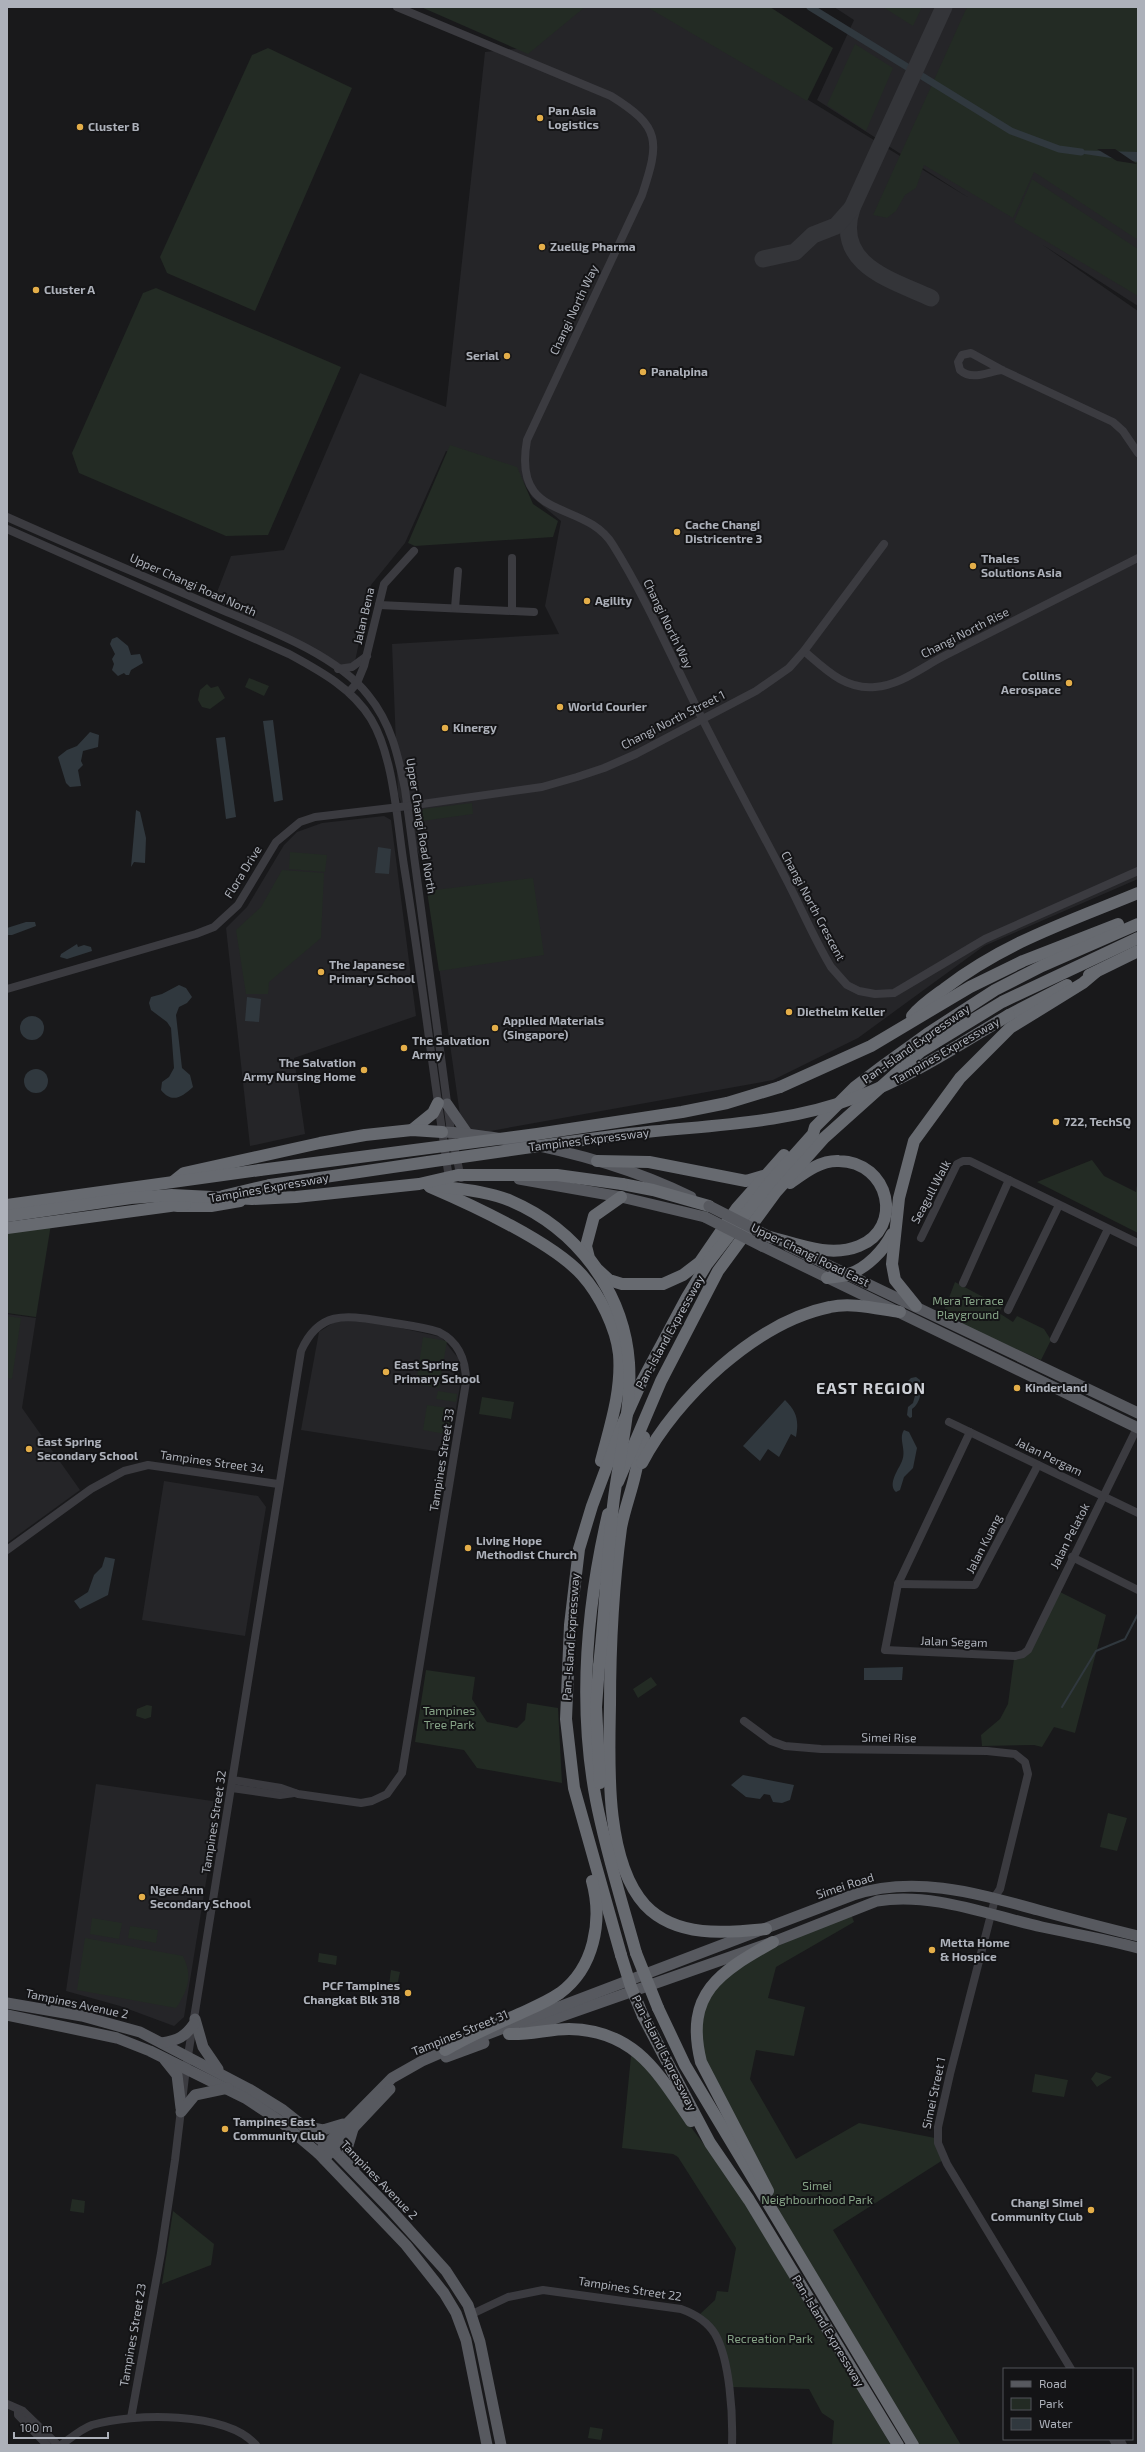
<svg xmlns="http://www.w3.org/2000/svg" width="1145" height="2452" font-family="'Exo 2',sans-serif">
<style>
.built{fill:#252528}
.green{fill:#232b24}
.water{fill:#30383e}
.pier{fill:#19191b}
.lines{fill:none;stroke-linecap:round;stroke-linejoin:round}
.stream{stroke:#30383e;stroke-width:2}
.canal{stroke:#30383e;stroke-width:7}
.taxiway{stroke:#343539;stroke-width:17}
.minor{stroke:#3b3b40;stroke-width:8}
.major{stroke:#57595f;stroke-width:11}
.highway{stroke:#676a70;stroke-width:12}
.major-bridge{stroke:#57595f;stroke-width:11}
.highway-bridge{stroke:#676a70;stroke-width:12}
.poi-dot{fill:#e4ae49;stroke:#141416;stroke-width:1.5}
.labels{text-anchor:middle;stroke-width:4;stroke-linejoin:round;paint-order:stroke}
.poi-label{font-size:12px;font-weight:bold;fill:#adb1ba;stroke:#141416;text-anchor:start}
.street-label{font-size:12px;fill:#adb1ba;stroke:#141416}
.park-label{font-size:12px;fill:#86a387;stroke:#141416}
.district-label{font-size:16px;font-weight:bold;letter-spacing:1px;fill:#cdd0d6;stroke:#141416}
</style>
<rect width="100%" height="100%" fill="#19191b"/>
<g class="built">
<path d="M578,7h78l313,191 -152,-98 37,-80 -20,-13h304v299l-95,-61 95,66v568l-154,67 -126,92 -85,42 -310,56 -37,-261 -28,-81 -6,-150 167,-10 -14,-28 16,-85 -29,-24 -14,-24 -72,-22 -41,92 -34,42 -18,86 -139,-71 17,-44 53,-6 76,-177 86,34 39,-355 42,-4z"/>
<path d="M384,816l7,4 25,196 -122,42 11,76 -55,12 -24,-218 21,-21 37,-62 13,-13 25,-9z"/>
<path d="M7,1314l29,4 -14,90 58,82 -73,53z"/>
<path d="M356,1318l85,19 17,21 2,28 -12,67 -147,-23 18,-98 17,-11z"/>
<path d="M164,1481l94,15 8,11 -21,129 -103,-16z"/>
<path d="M96,1784l123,18 -35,215 -10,9 -54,-20 -54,-15z"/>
</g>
<g class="green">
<path d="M421,7h164l-57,47z"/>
<path d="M647,7h123l63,41 -26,53z"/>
<path d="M883,7h39l-9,19z"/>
<path d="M967,7h171v233l-104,-68 -21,46 -89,-53 -8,23 -11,7 -9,16 -9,7 -14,-3z"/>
<path d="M855,44l38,24 -27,63 -39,-26z"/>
<path d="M268,48l84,40 -97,223 -88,-38 -7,-16 92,-202z"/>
<path d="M1032,179l106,70v47l-124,-74z"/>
<path d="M156,288l185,79 -73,168 -42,1 -147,-63 -7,-20 71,-160z"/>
<path d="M450,445l67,22 16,37 25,17 -5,16 -138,9 -7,-3z"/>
<path d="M249,678l20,8 -5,10 -19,-9z"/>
<path d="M207,684l4,4 7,-2 7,12 -15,11 -8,-2 -4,-7 2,-10z"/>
<path d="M472,803l1,11 -58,8 8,-13z"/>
<path d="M290,852l37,3 -2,17 -36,-3z"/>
<path d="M282,870l42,3 -3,65 -52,44 -1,12h-22l-10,-64 25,-23z"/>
<path d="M533,878l11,77 -105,16 -12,-80z"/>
<path d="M1092,1160l12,16 32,16 2,-14v55l-101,-51z"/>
<path d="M51,1224l-15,93 -29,-4v-80z"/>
<path d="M955,1282l47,25 -3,6 14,9 4,-6 27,13 7,11 -10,20 -99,-44z"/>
<path d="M7,1316l14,2 -9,61 -5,-1z"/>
<path d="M423,1337l24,4 -8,47 -23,-4z"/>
<path d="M438,1391l19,3 -1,8 -20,-3z"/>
<path d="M482,1397l32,5 -3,17 -32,-5z"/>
<path d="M427,1405l28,4 -4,26 -28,-5z"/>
<path d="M1058,1591l48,24 -31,118 -21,-6 -12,20 -8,-2 -52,1 -1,-11 19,-16 8,-15 6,-45 10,-4z"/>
<path d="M426,1670l49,7 -3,22 15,23 30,6 8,-8 2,-17 31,5 4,75 -85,-15 -13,-18 -49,-8z"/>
<path d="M651,1677l6,8 -19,13 -5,-9z"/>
<path d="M147,1705l5,1 -1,11 -6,2 -9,-3 1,-7z"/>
<path d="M1108,1813l19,5 -10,33 -17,-4z"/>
<path d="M851,1914l3,8 -78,45 -8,31 37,9 -11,49 -38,-6 -6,29 46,80 63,-36 76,15 8,22 -110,70 128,215h-45l-125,-206 -30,-70 -58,-108 -5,-38 15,-35 30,-27z"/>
<path d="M92,1918l30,5 -3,16 -29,-5z"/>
<path d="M130,1926l28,4 -2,13 -28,-5z"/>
<path d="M85,1938l98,18c10,21 5,34 -7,52l-99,-18z"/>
<path d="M319,1953l18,3 -1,9 -18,-3z"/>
<path d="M391,1970l9,2 -3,14 -8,-1z"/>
<path d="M631,2056l8,2 91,121 161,266h-59l2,-24 -12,-8 -13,-24 -78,-2 -9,-41 -23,-31 16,-15 2,-9 11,1 8,-44 -58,-91 -5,-3 -51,-6z"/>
<path d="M1096,2072l16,5 -15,10 -6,-8z"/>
<path d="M1035,2074l33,6 -4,17 -32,-5z"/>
<path d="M72,2199l13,2 -1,12 -14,-2z"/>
<path d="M173,2211l41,33 -3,21 -49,19z"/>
<path d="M590,2427l13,2 -2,11 -13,-2z"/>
</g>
<g class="water">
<path d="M1071,150l67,2v10l-67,-10z"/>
<path d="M117,637l11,9 3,9 9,-1 3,9 -12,7 -2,5h-3l-2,-2 -6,3 -6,-6 2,-6 -2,-5 3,-5 -5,-10 2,-5z"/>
<path d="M273,720l10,80 -9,2 -11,-81z"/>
<path d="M90,732l9,3 -1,12 -15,4 -2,10 2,4 -5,5 3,16 -11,1 -4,-4 -8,-26 9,-7 10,-4z"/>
<path d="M225,737l11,80 -10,2 -10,-81z"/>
<path d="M136,810l4,2 6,26 -1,25 -11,-1 -3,5z"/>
<path d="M378,847l13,2 -2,25 -14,-1z"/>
<path d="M26,922h9l1,4 -24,9h-5v-7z"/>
<path d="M77,944l1,3 6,-2 7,2 1,4 -25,8 -7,-2 1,-3z"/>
<path d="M179,985l7,3 6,9 -5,6 -8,4 -3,8 6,53 8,7 3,12c-11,10 -21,17 -32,3l1,-8 7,-5 5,-9 -3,-40 -4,-6 -16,-12 -2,-7 2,-6 11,-3z"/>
<path d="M247,997l14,2 -2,23 -14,-1z"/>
<circle cx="32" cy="1028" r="12"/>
<circle cx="36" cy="1081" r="12"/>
<path d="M916,1377l4,3c2,10 1,23 -8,29v8l-2,1 -3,-3 1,-8 5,-4 3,-11 -7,-5 -1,-6 3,-3z"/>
<path d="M785,1400c12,12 14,20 11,37l-5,-3 -12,23 -11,-8 -8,12 -17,-15z"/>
<path d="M904,1430l5,2 8,16 -4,20 -9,9 -4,13 -4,2c-9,-8 3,-23 6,-31 5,-11 -4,-22 2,-31z"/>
<path d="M105,1557l10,2 -7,36 -28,14 -6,-8 14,-9 6,-17 8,-8z"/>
<path d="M903,1667l-1,13h-38v-12z"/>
<path d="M743,1775l51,10 -4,15 -8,3 -9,-1 -3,-7 -6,-1 -4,5 -14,-2 -15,-12z"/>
</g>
<path class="pier" d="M1097,149h18l22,15 -20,-3z"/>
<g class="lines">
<path class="stream" d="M1062,1707l34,-56 29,-12 13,-25"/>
<path class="canal" d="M810,7l201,124 48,18 22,3"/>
<g class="taxiway">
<path d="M852,208c-19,57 40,72 79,90"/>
<path d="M763,259l32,-7 18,-17 23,-9 16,-18 92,-201"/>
</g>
<g class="minor">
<path d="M397,7l214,89c50,31 49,45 31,99l-115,245c-15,84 57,58 86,105 30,48 53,100 78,151 29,60 62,119 93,179 16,30 29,62 47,92l16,18 12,6 16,3 19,-1 91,-54 153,-68"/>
<path d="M1002,370c-15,2 -30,11 -42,0l-2,-8 4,-7 9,-2 31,17 111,52 10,9 15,22"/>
<path d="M7,517c69,31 139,60 208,90 47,20 121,47 153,88 23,28 30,60 37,94l46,343 10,46"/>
<path d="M7,529l282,125c31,17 63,34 82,65 23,38 26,103 33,147 17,104 29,208 45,312"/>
<path d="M379,605l155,7"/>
<path d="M455,608l3,-37"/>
<path d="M512,611v-53"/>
<path d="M804,651c21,18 41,39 71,36 26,-2 47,-20 71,-32 64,-32 128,-64 192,-97"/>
<path d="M338,669l14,-2 15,-11"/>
<path d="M349,692l8,-9 7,-17 20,-82 30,-33"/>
<path d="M7,989l189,-55 18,-7 24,-22 38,-63 24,-20 15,-5 93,-11 134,-19 35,-10 27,-9 32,-14 120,-63 33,-23 15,-17 80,-107"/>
<path d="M921,1238l36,-74 6,-3h7l168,82"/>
<path d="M963,1283l46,-103"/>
<path d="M1008,1310l51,-105"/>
<path d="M1054,1339l54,-110"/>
<path d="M949,1422l189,91"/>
<path d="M970,1432l-72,152 -13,66 130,6 8,-2 5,-4 109,-222"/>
<path d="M7,1550l84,-61 33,-18 24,-6 130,19"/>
<path d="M1072,1557l66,33"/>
<path d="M898,1584l77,1 63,-120"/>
<path d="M744,1721l27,20 14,5 36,3 166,2 28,3 10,8 3,12 -28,115 -4,6 -46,179 -12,53v16l9,21 124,205"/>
<path d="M232,1788l48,7 14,-2"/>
<path d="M472,2314l36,-17 35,-7 138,19c14,5 26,12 34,25 15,26 18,81 17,111"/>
<path d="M7,2404l16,7 35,34"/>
<path d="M18,2410v5l29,30"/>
<path d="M131,2418l30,-165 14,-93 11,-92 115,-717c19,-43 48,-35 87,-29 18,3 35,5 51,10 20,10 27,29 27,50l-64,391 -15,21 -15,7 -11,2 -63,-9 -17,-6 -48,-8"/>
<path d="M1113,2439l3,6"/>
<path d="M1120,2439l3,6"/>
<path d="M61,2445c10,-7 20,-16 31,-20 41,-12 134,-14 164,20"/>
</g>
<g class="major">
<path d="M447,1104l20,29"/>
<path d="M442,1132c16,0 32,3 48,5 69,11 139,29 201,60"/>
<path d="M519,1179l102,18 84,20"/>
<path d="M762,1246l376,182"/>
<path d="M788,1246l350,167"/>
<path d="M7,2003l75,13 58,16 109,57 34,21 49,39 60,62 54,60 22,34 12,37 21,103"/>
<path d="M7,2015l110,23 33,13 95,47 35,23 38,32 88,92 38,48 12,20 10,27 21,105"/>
<path d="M195,2019l8,28 15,22"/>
<path d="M525,2029l248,-87 104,-41c56,-9 111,14 165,26 32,7 64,12 96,21"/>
<path d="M472,2040l381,-145c62,-20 123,-2 185,15 33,9 67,18 100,26"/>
<path d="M162,2043c16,-3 23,-6 32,-19"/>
<path d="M446,2057l38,-14"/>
<path d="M165,2060l12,15 4,33"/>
<path d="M181,2112l14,-17 33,-7"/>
<path d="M308,2127l15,3 20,-6"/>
<path d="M353,2129l-6,20 7,19"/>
<path d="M318,2153l74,-75 30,-17 30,-13"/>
<path d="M324,2159l66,-70"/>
</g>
<g class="highway">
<path d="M1089,975l49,-24"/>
<path d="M1009,1015l58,-30"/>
<path d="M912,1016c9,-11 21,-19 32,-27 61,-47 124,-67 194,-96"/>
<path d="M780,1087l91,-41 99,-59 53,-26 95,-37"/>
<path d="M412,1130l21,-17 5,-10"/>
<path d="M597,1161l52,1 97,19 17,-5"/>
<path d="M174,1181l10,-8 136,-30 45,-8 47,-5 30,2"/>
<path d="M622,1184l31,6 56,16"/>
<path d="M430,1187c42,18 122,55 152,88 18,20 34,53 37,79 3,37 -9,72 -18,107"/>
<path d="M223,1196l47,-11"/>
<path d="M621,1197l-27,19 -8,30 3,12 8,11 12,11 13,4h41l20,-9 17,-13 37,-54 47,-53"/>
<path d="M7,1205l253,-35"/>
<path d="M177,1206h34l29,-5"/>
<path d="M7,1228l178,-24"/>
<path d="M770,1237c27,7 60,21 89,9 45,-18 31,-84 -20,-85 -19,-1 -35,12 -49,22"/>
<path d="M827,1278c7,-1 15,-1 22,-4 18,-6 35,-24 43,-40"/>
<path d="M916,1306l-21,-26 -3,-16 7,-66 15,-57 46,-63 50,-50 73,-45 13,-11"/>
<path d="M644,1437c-4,12 -6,26 -9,38 -4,18 -11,36 -14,53 -8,59 -11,118 -11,177 -1,56 -6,155 35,200 31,33 81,28 121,24"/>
<path d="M642,1463c34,-65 114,-141 188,-156 22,-5 48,2 70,5"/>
<path d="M618,1482l43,-101 57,-110 58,-79 48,-54 96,-86 82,-50 136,-64"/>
<path d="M608,1514c-22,95 -30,191 -12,286 10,52 26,102 40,153"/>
<path d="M599,1666l-3,41 4,76"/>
<path d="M621,1955l-47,-167 -8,-69 4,-94 9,-76 13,-43 31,-83 18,-40 46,-86 20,-33 64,-83 42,-47 2,-7 40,-40 29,-22 43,-31 68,-44 47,-24 96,-42"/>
<path d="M658,2008l27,57 228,380"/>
<path d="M643,2016l67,127 39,57 149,245"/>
<path d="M509,2034c21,1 40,-5 60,-5 66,1 89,44 122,92"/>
<path d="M445,2050c24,-14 49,-25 74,-36 13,-6 28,-12 41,-21 34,-25 43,-72 32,-112"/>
<path d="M768,2191l-67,-129c-17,-69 19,-90 72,-120"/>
</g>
<g class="major-bridge">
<path d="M709,1206l61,31"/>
<path d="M705,1217l57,29"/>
</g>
<g class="highway-bridge">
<path d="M260,1170l277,-36 145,-22 45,-9 53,-16"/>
<path d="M270,1185c120,-17 239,-36 359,-51 75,-9 156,-9 228,-37 54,-20 103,-53 152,-82"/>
<path d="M428,1185c27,4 57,5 83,16 65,28 113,90 118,162 3,47 -11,97 -16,143 -6,53 -8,107 -14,160"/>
<path d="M7,1216l124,-18 41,-3 80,4 44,-2 123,-13 39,-9h99l65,9"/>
<path d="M636,1953l22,55"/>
<path d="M621,1955l10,32 12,29"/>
</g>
</g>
<g class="poi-dot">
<circle cx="540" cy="118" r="4"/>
<circle cx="80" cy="127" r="4"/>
<circle cx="542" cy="247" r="4"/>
<circle cx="36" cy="290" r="4"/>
<circle cx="507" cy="356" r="4"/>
<circle cx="643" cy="372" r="4"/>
<circle cx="677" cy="532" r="4"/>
<circle cx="973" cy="566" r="4"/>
<circle cx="587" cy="601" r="4"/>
<circle cx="1069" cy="683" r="4"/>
<circle cx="560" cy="707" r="4"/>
<circle cx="445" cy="728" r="4"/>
<circle cx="321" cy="972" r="4"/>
<circle cx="789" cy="1012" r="4"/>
<circle cx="495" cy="1028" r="4"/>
<circle cx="404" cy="1048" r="4"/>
<circle cx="364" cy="1070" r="4"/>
<circle cx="1056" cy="1122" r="4"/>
<circle cx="386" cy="1372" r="4"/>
<circle cx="1017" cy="1388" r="4"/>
<circle cx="29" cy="1449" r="4"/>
<circle cx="468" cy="1548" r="4"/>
<circle cx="142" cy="1897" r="4"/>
<circle cx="932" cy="1950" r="4"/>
<circle cx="408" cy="1993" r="4"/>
<circle cx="225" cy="2129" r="4"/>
<circle cx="1091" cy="2210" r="4"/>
</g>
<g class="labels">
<g class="poi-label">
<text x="548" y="115">Pan Asia<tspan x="548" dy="14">Logistics</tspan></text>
<text x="88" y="131">Cluster B</text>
<text x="550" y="251">Zuellig Pharma</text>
<text x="44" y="294">Cluster A</text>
<text x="499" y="360" text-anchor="end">Serial</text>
<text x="651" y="376">Panalpina</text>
<text x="685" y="529">Cache Changi<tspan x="685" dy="14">Districentre 3</tspan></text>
<text x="981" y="563">Thales<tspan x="981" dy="14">Solutions Asia</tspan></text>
<text x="595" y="605">Agility</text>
<text x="1061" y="680" text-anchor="end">Collins<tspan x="1061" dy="14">Aerospace</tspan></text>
<text x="568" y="711">World Courier</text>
<text x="453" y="732">Kinergy</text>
<text x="329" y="969">The Japanese<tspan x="329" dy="14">Primary School</tspan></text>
<text x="797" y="1016">Diethelm Keller</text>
<text x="503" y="1025">Applied Materials<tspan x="503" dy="14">(Singapore)</tspan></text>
<text x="412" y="1045">The Salvation<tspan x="412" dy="14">Army</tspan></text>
<text x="356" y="1067" text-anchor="end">The Salvation<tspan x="356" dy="14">Army Nursing Home</tspan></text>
<text x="1064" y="1126">722, TechSQ</text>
<text x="394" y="1369">East Spring<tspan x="394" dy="14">Primary School</tspan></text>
<text x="1025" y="1392">Kinderland</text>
<text x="37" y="1446">East Spring<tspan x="37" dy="14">Secondary School</tspan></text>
<text x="476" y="1545">Living Hope<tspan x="476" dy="14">Methodist Church</tspan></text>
<text x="150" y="1894">Ngee Ann<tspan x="150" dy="14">Secondary School</tspan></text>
<text x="940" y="1947">Metta Home<tspan x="940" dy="14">&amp; Hospice</tspan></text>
<text x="400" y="1990" text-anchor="end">PCF Tampines<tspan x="400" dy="14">Changkat Blk 318</tspan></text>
<text x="233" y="2126">Tampines East<tspan x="233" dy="14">Community Club</tspan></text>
<text x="1083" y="2207" text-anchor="end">Changi Simei<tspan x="1083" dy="14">Community Club</tspan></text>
</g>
<g class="street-label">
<text transform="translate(574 310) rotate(-65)" y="4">Changi North Way</text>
<text transform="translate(193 585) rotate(24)" y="4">Upper Changi Road North</text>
<text transform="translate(364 616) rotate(-77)" y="4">Jalan Bena</text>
<text transform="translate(668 624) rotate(64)" y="4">Changi North Way</text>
<text transform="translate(965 633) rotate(-27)" y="4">Changi North Rise</text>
<text transform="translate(673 720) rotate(-27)" y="4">Changi North Street 1</text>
<text transform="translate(421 826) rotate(81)" y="4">Upper Changi Road North</text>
<text transform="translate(243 872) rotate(-58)" y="4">Flora Drive</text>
<text transform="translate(813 906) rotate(62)" y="4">Changi North Crescent</text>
<text transform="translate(916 1044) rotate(-35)" y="4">Pan-Island Expressway</text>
<text transform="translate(946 1051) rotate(-30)" y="4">Tampines Expressway</text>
<text transform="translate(589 1140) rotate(-7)" y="4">Tampines Expressway</text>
<text transform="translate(269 1188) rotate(-10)" y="4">Tampines Expressway</text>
<text transform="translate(931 1192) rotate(-62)" y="4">Seagull Walk</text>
<text transform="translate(810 1255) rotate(26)" y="4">Upper Changi Road East</text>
<text transform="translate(670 1332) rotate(-61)" y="4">Pan-Island Expressway</text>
<text transform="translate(1049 1457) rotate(26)" y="4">Jalan Pergam</text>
<text transform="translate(442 1460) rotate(-81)" y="4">Tampines Street 33</text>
<text transform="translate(212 1462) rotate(8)" y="4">Tampines Street 34</text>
<text transform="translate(1070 1536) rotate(-63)" y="4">Jalan Pelatok</text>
<text transform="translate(984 1544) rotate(-63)" y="4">Jalan Kuang</text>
<text transform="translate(571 1637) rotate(-86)" y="4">Pan-Island Expressway</text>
<text transform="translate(954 1642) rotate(2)" y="4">Jalan Segam</text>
<text transform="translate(889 1738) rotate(1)" y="4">Simei Rise</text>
<text transform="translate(214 1822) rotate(-81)" y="4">Tampines Street 32</text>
<text transform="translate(845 1886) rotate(-18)" y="4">Simei Road</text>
<text transform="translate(77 2004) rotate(12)" y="4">Tampines Avenue 2</text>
<text transform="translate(460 2033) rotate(-22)" y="4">Tampines Street 31</text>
<text transform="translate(664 2053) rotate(63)" y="4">Pan-Island Expressway</text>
<text transform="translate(934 2093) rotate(-78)" y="4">Simei Street 1</text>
<text transform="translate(379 2180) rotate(46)" y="4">Tampines Avenue 2</text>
<text transform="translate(630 2289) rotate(9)" y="4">Tampines Street 22</text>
<text transform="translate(828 2331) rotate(59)" y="4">Pan-Island Expressway</text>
<text transform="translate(133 2335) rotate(-80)" y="4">Tampines Street 23</text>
</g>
<g class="park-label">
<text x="968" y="1305">Mera Terrace<tspan x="968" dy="14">Playground</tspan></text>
<text x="449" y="1715">Tampines<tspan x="449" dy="14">Tree Park</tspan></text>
<text x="817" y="2190">Simei<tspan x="817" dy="14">Neighbourhood Park</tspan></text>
<text x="770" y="2343">Recreation Park</text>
</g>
<g class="district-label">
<text x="871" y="1394">EAST REGION</text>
</g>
</g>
<rect width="1145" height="2452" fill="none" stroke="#adb1ba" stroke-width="16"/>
<rect x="1003" y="2368" width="130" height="72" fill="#141416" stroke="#515358"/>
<rect x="1011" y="2381" width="20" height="6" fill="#57595f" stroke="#515358"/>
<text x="1039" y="2388" font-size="12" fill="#adb1ba">Road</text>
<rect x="1011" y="2398" width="20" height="12" fill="#232b24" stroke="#515358"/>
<text x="1039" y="2408" font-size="12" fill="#adb1ba">Park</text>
<rect x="1011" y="2418" width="20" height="12" fill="#30383e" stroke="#515358"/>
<text x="1039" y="2428" font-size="12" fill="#adb1ba">Water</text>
<path d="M14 2432v6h94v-6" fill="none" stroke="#adb1ba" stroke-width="2"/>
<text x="20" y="2432" font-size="12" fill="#adb1ba" stroke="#141416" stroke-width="3" paint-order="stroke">100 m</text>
</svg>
